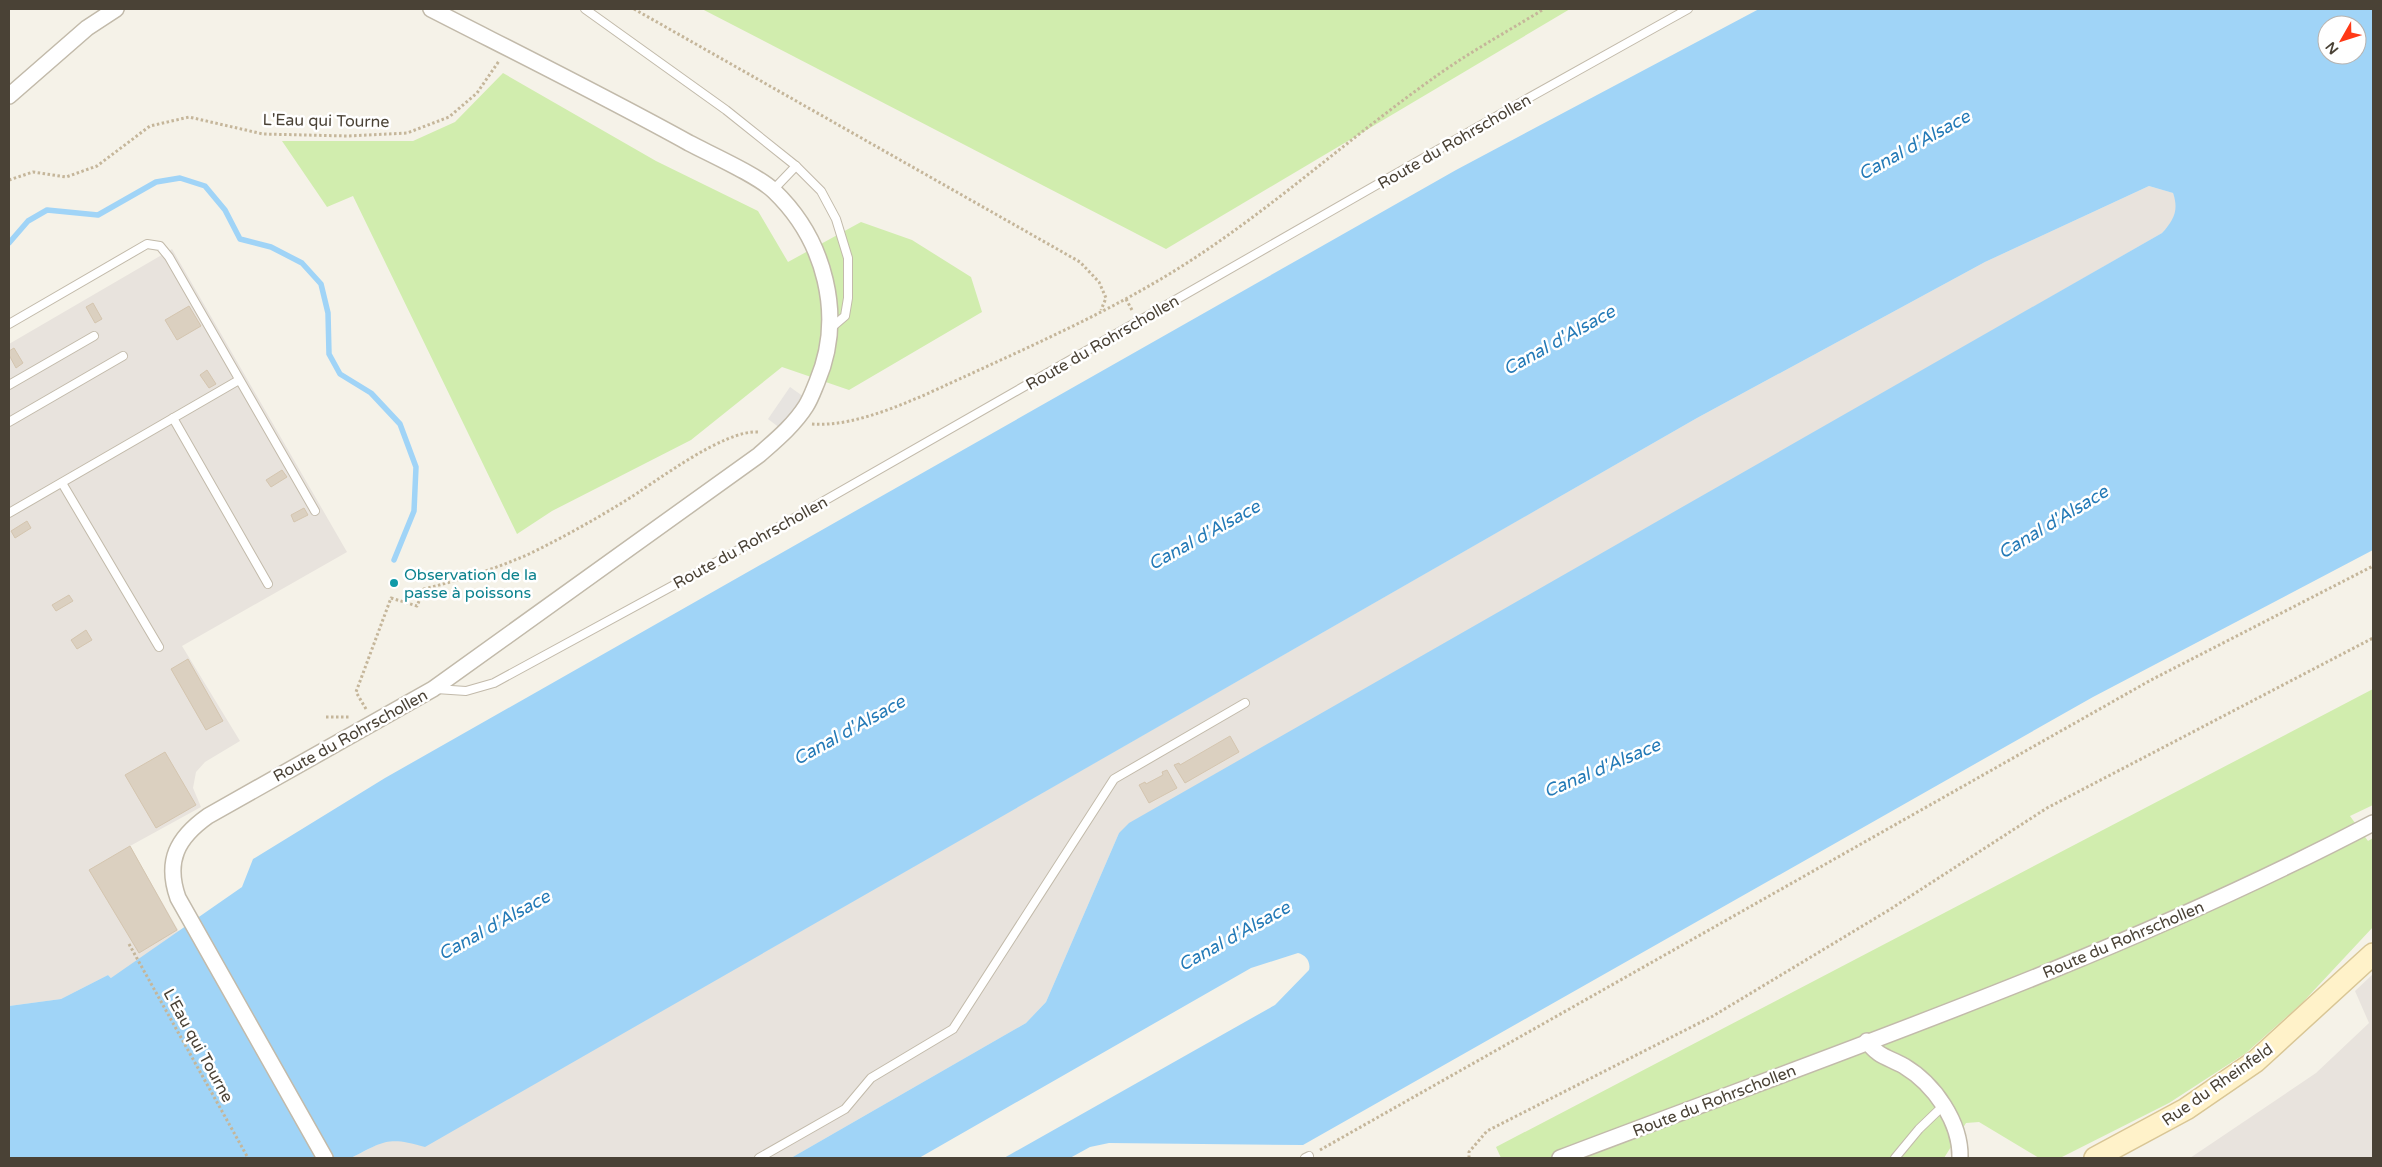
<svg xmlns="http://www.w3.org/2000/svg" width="2382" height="1167" font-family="'Varela Round',sans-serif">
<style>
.industrial{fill:#e8e3dd}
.green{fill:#d1edae}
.parking{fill:#e7e4e0}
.water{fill:#a0d4f7;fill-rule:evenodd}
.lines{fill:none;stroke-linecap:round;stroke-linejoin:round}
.stream{stroke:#a0d4f7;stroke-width:5.5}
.building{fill:#dbd0c0;stroke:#d4c5af}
.lane-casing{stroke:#c2baaa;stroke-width:10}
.street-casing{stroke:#c2baaa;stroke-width:18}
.secondary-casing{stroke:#d9c695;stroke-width:24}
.path{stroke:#c5b69a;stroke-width:3;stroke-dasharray:2.5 2.5;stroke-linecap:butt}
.lane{stroke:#fff;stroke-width:8}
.street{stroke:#fff;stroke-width:15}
.secondary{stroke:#fff2c9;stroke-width:21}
.culture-dot{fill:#0f9aa8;stroke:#fff;stroke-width:2}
.labels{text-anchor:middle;stroke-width:5;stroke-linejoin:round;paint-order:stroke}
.street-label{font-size:16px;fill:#4a4236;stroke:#fff}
.culture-label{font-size:16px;fill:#0d838f;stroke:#fff;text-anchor:start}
.water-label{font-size:18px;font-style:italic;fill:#247ab7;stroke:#fff}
</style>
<rect width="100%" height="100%" fill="#f5f2e8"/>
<g class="industrial">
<path d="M2149,186l24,7 4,11 -3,16 -12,13 -1043,600 -73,169 -20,21 -235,135h-440l33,-17h19l22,5 1272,-728 288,-156z"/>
<path d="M172,249l175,303 -165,94 58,95 -35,21 -9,10 -3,16 8,19 -71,39 179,312 -201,-183 -47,24 -52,7v-662z"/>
<path d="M2373,974v184h-183l126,-85 53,-50 -14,-32z"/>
</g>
<g class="green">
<path d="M702,9h868l-404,240z"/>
<path d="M503,73l153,88 102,50 30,51 73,-40 51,18 59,37 11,35 -133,78 -67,-23 -91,73 -139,71 -35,23 -164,-338 -26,11 -45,-66h131l42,-19z"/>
<path d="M2373,689v116l-23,11 18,25 5,-3v89l-70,75 -57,51 -77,50 -109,55h-21l-60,-36 -13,1 -22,35h-443l-5,-11z"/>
</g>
<path class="parking" d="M790,387l14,10 -24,31 -12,-9z"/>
<path class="water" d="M1759,9h614v541l-280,147 -790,448 -194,-2 -19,4 -20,11h-66l271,-153 34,-35c2,-8 -3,-15 -11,-17l-47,15 -332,190h-128l235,-135 20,-21 73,-169 10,-10 1033,-590c12,-13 17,-23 11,-40l-24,-7 -164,76 -288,156 -1272,729c-37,-11 -41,-6 -74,11h-342v-152l52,-7 47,-24 3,3 131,-91 11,-28 132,-81 1071,-608zM2327,25h30v30h-30z"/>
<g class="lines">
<path class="stream" d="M9,243l19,-22 19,-11 51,5 58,-33 24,-4 25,8 20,24 15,29 31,8 31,16 19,21 7,29 1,41 11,20 31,19 29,31 16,43 -2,44 -20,49"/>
</g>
<g class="building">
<path d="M93,303l9,16 -7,4 -9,-16z"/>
<path d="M189,306l12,20 -24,14 -12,-20z"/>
<path d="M14,348l9,15 -7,5 -7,-13v-4z"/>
<path d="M207,370l9,14 -7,4 -9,-13z"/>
<path d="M282,470l5,7 -16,10 -5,-7z"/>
<path d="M304,508l4,7 -14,7 -3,-7z"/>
<path d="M27,521l4,7 -16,10 -4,-7z"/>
<path d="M69,595l4,6 -17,10 -4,-6z"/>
<path d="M86,630l6,10 -15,9 -6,-9z"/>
<path d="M188,659l35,62 -17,9 -35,-61z"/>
<path d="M1230,736l9,16 -54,31 -11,-18 5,-2 1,2z"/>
<path d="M165,752l31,53 -40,23 -31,-53z"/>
<path d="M1167,770l10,18 -28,15 -10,-18 6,-3 1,2 17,-9 -1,-3z"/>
<path d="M130,846l47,84 -38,23 -50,-83z"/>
</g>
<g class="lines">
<g class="lane-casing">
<g id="lane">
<path d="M585,9l141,101 70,56 25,25 15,28 12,39v40l-3,18 -14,12"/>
<path d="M773,190l23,-24"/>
<path d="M9,324l138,-80 13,2 9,11 146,254"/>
<path d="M9,385l85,-49"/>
<path d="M173,418l95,166"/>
<path d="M9,422l114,-66"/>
<path d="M62,483l97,164"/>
<path d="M9,513l230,-133"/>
<path d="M436,689l30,2 28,-8 239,-130 792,-453 163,-91"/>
<path d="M759,1158l86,-49 26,-31 82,-49 161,-250 131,-76"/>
<path d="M1305,1158l4,-2"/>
<path d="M1895,1158l24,-29 25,-24"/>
</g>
</g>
<g class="street-casing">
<g id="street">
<path d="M9,96l78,-68 29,-19"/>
<path d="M1867,1041c11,16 21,16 37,25 30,18 57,56 56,92"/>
<path d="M325,1158l-147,-260c-13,-37 -1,-60 30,-82l225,-127 326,-234c17,-15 35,-30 47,-49 5,-8 8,-17 11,-24 28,-66 8,-142 -43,-191 -17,-16 -62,-36 -85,-48 -85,-47 -172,-90 -258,-134"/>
<path d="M1560,1158c273,-104 554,-199 813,-335"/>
</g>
</g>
<g class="secondary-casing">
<path id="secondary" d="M2095,1158l91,-49 70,-48 117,-107"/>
</g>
<g class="path">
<path d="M634,9l446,253 19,20 7,16 -5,12"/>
<path d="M9,180l24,-8 33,5 31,-11 53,-40 39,-9 74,17 84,2 60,-3 42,-16 28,-24 22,-32"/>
<path d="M1126,299l7,13"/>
<path d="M812,424c47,4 112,-29 154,-48 76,-35 153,-69 224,-115 88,-57 166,-129 252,-189 33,-23 68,-42 102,-63"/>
<path d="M366,709l-10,-17 35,-94 26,8 7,-17c36,-9 71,-20 105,-35 33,-16 65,-34 96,-53 31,-19 99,-72 134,-69"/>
<path d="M326,717h24"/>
<path d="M129,944l119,214"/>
<path d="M1320,1150l831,-470 222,-114"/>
<path d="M1469,1158v-6l18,-21 226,-115 176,-106 158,-102 326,-170"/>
</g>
<use href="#lane" class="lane"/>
<use href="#street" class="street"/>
<use href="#secondary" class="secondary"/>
</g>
<circle class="culture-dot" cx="394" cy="583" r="5"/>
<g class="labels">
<g class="street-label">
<text transform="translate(326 120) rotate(1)" y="6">L'Eau qui Tourne</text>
<text transform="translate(1454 141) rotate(-30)" y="6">Route du Rohrschollen</text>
<text transform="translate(1102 342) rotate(-30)" y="6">Route du Rohrschollen</text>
<text transform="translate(750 542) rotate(-29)" y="6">Route du Rohrschollen</text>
<text transform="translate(350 735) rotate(-29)" y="6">Route du Rohrschollen</text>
<text transform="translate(2123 939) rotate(-23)" y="6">Route du Rohrschollen</text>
<text transform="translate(199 1045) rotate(61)" y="6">L'Eau qui Tourne</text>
<text transform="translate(2217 1084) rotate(-35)" y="6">Rue du Rheinfeld</text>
<text transform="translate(1714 1100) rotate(-21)" y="6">Route du Rohrschollen</text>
</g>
<g class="culture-label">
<text x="404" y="580">Observation de la<tspan x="404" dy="18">passe à poissons</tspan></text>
</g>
<g class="water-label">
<text transform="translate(1914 145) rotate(-29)" y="6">Canal d'Alsace</text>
<text transform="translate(1559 340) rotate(-29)" y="6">Canal d'Alsace</text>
<text transform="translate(2053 522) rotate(-31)" y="6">Canal d'Alsace</text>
<text transform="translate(1204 535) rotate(-29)" y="6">Canal d'Alsace</text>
<text transform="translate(849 730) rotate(-29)" y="6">Canal d'Alsace</text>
<text transform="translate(1602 768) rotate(-23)" y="6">Canal d'Alsace</text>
<text transform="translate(494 925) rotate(-29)" y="6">Canal d'Alsace</text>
<text transform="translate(1234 936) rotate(-29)" y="6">Canal d'Alsace</text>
</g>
</g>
<rect width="2382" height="1167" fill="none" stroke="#4a4236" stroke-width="20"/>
<g transform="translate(2342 40) rotate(231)"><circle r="24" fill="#ffffff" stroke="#b7b3af"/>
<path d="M0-4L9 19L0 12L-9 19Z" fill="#ff3916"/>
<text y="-8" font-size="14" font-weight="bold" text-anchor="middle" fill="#4a4236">N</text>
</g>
</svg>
